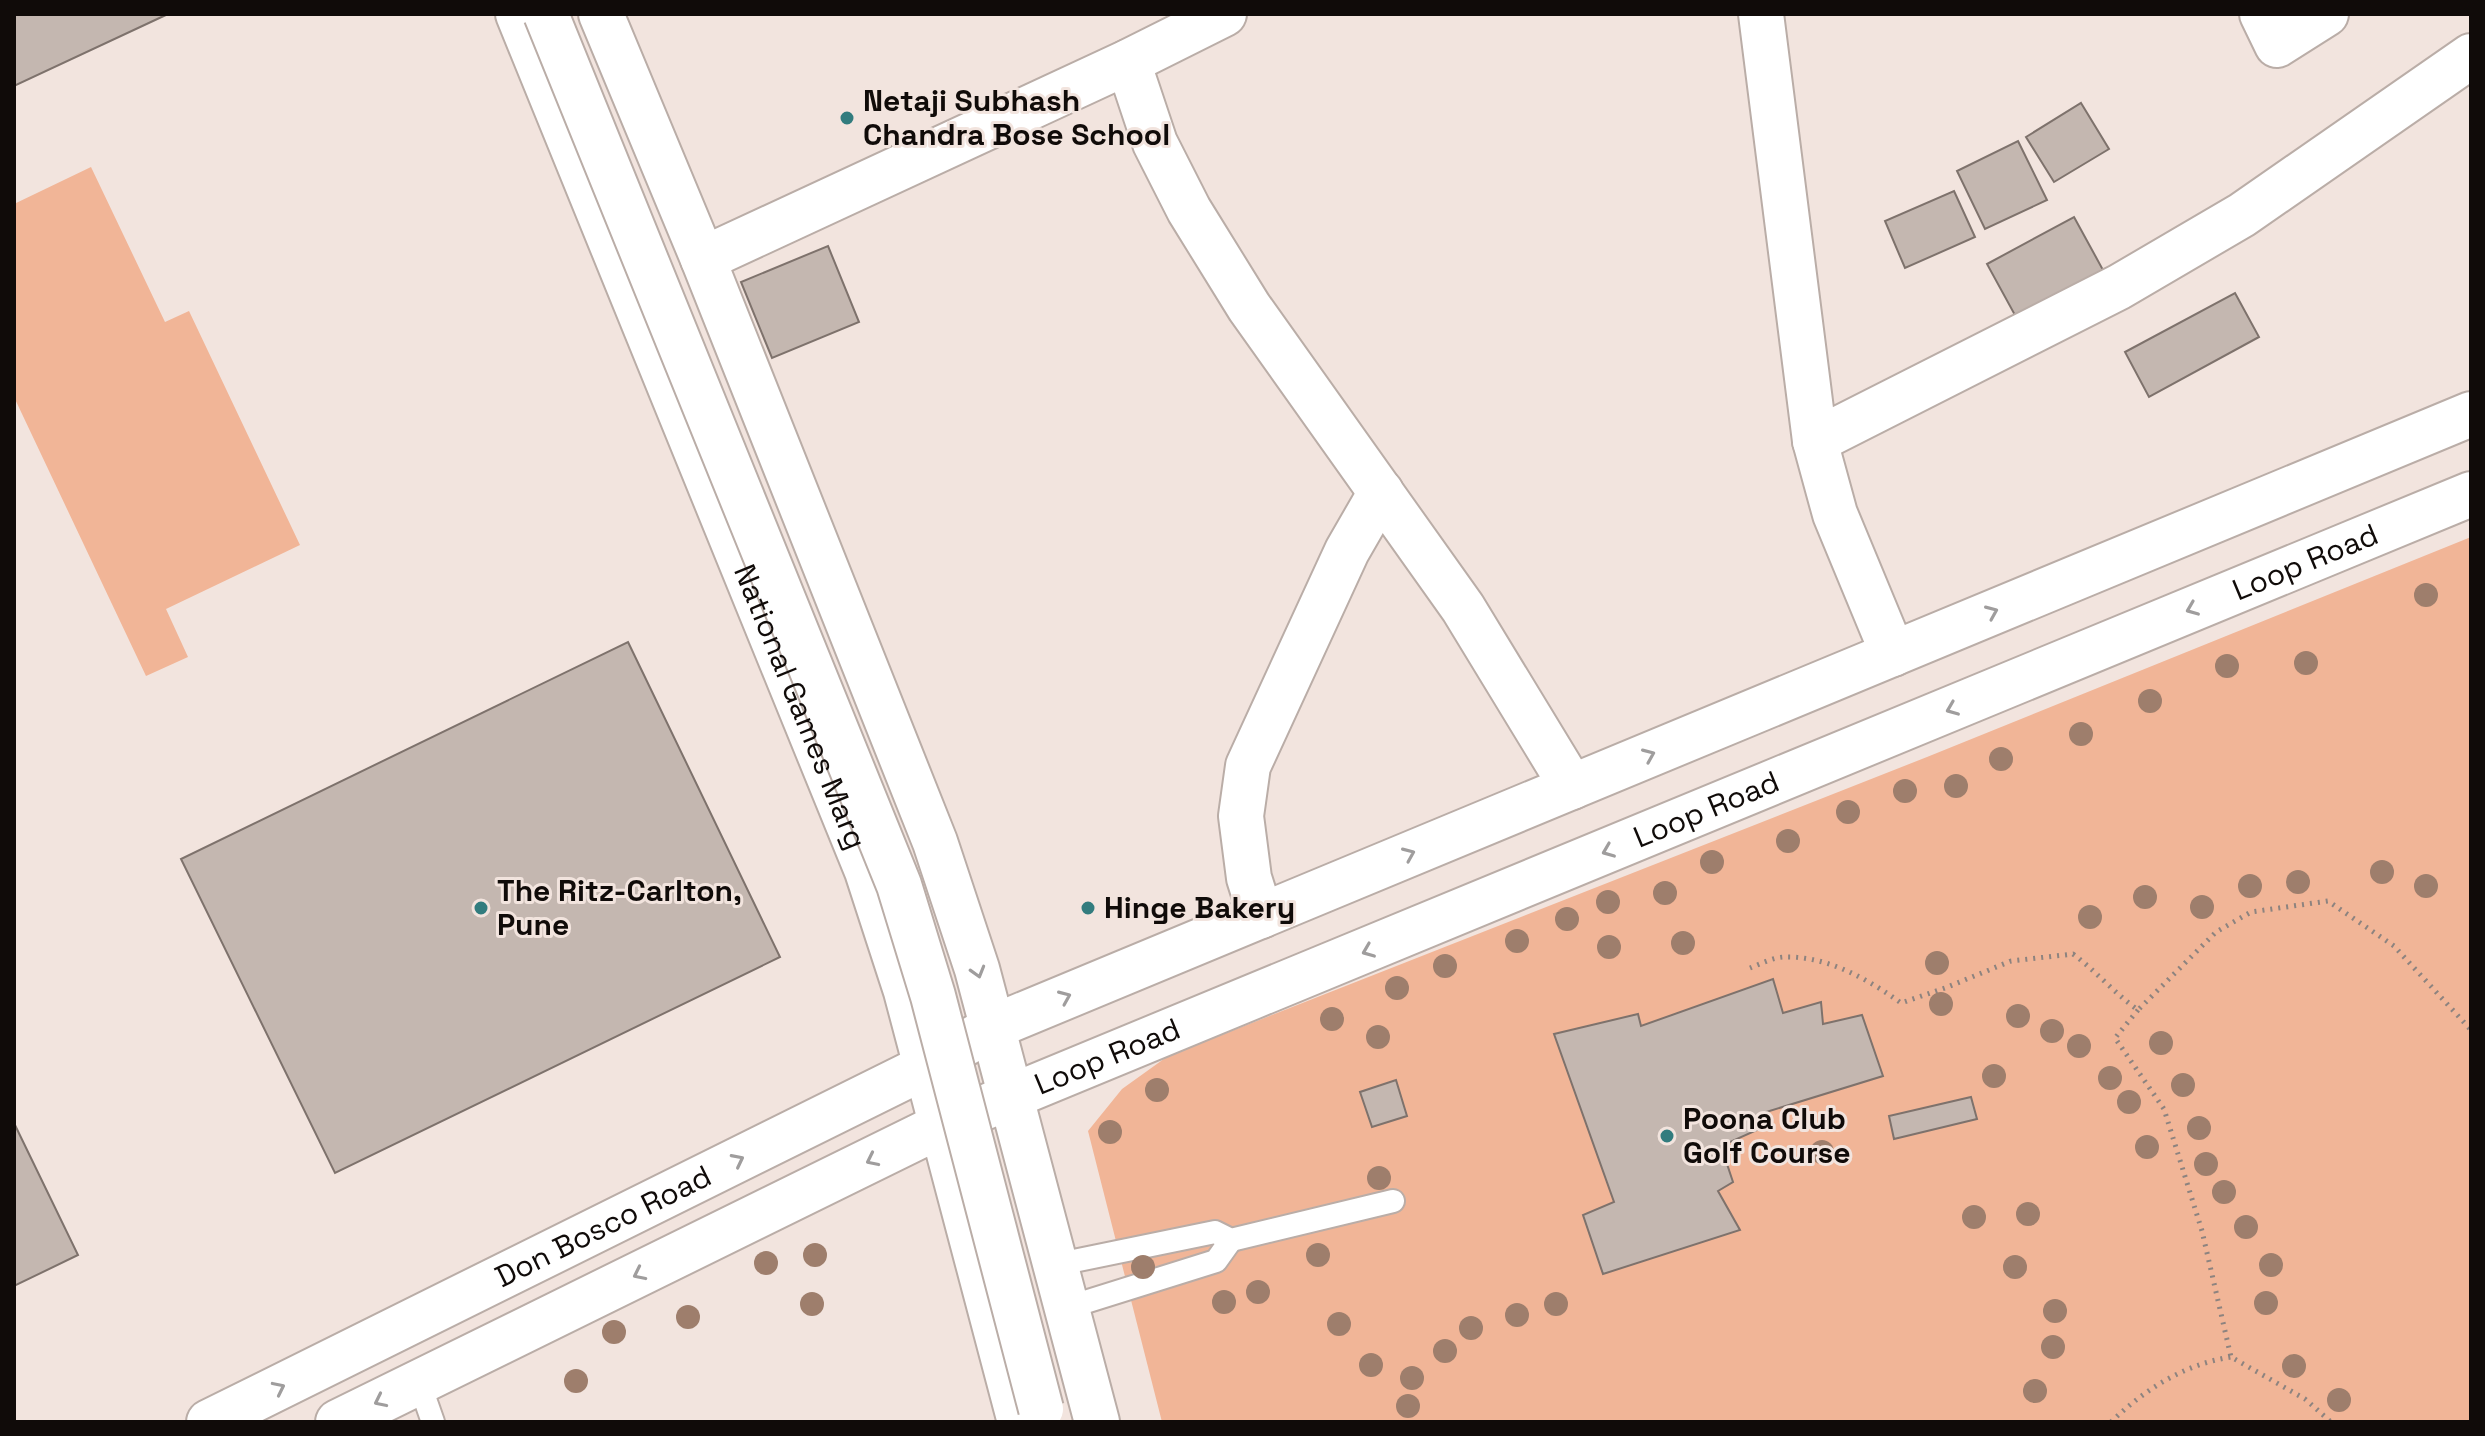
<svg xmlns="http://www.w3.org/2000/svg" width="2485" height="1436" font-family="'Space Grotesk',sans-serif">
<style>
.green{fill:#f1b597}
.building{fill:#c4b7b0;stroke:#7e726c;stroke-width:2}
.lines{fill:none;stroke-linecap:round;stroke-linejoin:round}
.lane-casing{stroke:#baada7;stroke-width:26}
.street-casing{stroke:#baada7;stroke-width:48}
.secondary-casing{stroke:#baada7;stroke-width:48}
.primary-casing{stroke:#baada7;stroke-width:48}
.path{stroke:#8d837f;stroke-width:5;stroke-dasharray:2 6;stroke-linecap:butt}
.lane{stroke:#fff;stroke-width:22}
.street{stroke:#fff;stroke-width:44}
.secondary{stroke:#fff;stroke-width:44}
.primary{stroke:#fff;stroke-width:44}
.primary-bridge-casing{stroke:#baada7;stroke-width:48;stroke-linecap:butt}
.primary-bridge{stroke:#fff;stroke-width:44}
.tree{fill:#9e7e6c}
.oneway{stroke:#9f9d9d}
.poi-dot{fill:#327c7e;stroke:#f2e4de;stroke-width:3}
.labels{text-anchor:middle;stroke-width:6;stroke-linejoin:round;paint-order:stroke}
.poi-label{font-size:30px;font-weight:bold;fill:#100b09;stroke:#f2e4de;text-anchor:start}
.street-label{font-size:30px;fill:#100b09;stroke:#f2e4de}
</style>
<rect width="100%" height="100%" fill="#f2e4de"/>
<g class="green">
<path d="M91,167l74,155 24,-11 111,234 -134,64 22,48 -42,19 -132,-279v-193z"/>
<path d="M2471,537v885h-1309l-74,-291 34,-42 46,-33 759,-299z"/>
</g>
<g class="building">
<path d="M14,14h154l-154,72z"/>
<path d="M2081,103l28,46 -55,33 -28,-45z"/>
<path d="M2018,141l29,59 -62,29 -28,-58z"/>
<path d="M1954,191l21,46 -70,31 -20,-47z"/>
<path d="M2074,217l29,53 -87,47 -29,-53z"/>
<path d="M828,246l31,76 -87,36 -31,-76z"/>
<path d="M2235,293l24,44 -110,60 -24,-45z"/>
<path d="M628,642l152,315 -445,216 -154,-314z"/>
<path d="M1773,979l10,34 38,-11 2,22 39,-9 21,61 -120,37 3,13 -45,20 12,36 -15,9 22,39 -137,44 -20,-59 31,-13 -60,-168 84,-20 3,12z"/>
<path d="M1396,1080l11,36 -35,11 -12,-35z"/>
<path d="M1971,1097l6,22 -83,20 -5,-23z"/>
<path d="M14,1123l64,132 -64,31z"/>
</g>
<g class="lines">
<g class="lane-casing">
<g id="lane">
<path d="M1054,1265l161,-33 16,8 162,-39"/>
<path d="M1066,1308l150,-47 15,-21"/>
<path d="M419,1382l14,40"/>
</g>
</g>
<g class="street-casing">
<g id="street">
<path d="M1761,14l54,427 20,73 58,140"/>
<path d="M2262,14l15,31 49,-31"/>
<path d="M1128,62l27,81 34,67 60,97 214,301 109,179"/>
<path d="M703,259l425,-197 96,-48"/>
<path d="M1815,441l304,-154 123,-72 229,-159"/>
<path d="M1261,916l-12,-38 -8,-62 7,-50 99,-215 34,-59"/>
</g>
</g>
<g class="secondary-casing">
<g id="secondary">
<path id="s1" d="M209,1422l718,-356 66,-39 1478,-613"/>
<path id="s2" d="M338,1422l604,-297 1529,-631"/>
</g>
</g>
<g class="primary-casing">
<g id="primary">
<path id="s3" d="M518,14l349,857 39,120 114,431"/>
<path d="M601,14l102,245 232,583 42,127 120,453"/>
</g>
</g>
<g class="path">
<path d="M1750,968c10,-4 24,-11 35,-11 42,-1 83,22 116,46l44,-15 66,-27 62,-7c23,17 41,39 65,56l78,-78 35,-20 77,-11 66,45 77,84"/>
<path d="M2138,1010l-23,28 49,71 38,122 29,126 74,42 26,23"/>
<path d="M2111,1422c34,-33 74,-58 120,-65"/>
</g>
<use href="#lane" class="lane"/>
<use href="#street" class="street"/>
<use href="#secondary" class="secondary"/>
<use href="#primary" class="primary"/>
<g class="primary-bridge-casing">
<path id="primary-bridge" d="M546,14l353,871 34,111 108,413"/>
</g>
<use href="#primary-bridge" class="primary-bridge"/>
</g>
<g class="tree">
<circle cx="2426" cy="595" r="12"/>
<circle cx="2306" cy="663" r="12"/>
<circle cx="2227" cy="666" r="12"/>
<circle cx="2150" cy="701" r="12"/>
<circle cx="2081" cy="734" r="12"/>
<circle cx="2001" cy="759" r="12"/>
<circle cx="1956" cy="786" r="12"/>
<circle cx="1905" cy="791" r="12"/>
<circle cx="1848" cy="812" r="12"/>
<circle cx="1788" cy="841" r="12"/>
<circle cx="1712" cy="862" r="12"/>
<circle cx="2382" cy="872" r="12"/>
<circle cx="2298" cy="882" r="12"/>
<circle cx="2250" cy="886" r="12"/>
<circle cx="2426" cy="886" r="12"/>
<circle cx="1665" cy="893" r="12"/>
<circle cx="2145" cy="897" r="12"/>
<circle cx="1608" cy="902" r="12"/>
<circle cx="2202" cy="907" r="12"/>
<circle cx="2090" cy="917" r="12"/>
<circle cx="1567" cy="919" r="12"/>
<circle cx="1517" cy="941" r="12"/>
<circle cx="1683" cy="943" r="12"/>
<circle cx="1609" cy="947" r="12"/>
<circle cx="1937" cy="963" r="12"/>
<circle cx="1445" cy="966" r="12"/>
<circle cx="1397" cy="988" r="12"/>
<circle cx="1941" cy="1004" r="12"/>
<circle cx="2018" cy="1016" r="12"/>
<circle cx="1332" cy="1019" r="12"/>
<circle cx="2052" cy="1031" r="12"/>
<circle cx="1378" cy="1037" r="12"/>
<circle cx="2161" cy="1043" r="12"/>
<circle cx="2079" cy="1046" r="12"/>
<circle cx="1994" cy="1076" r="12"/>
<circle cx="2110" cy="1078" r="12"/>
<circle cx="2183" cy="1085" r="12"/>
<circle cx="1157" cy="1090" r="12"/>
<circle cx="2129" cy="1102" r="12"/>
<circle cx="2199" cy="1128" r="12"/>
<circle cx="1110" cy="1132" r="12"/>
<circle cx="2147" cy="1147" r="12"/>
<circle cx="1822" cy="1152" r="12"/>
<circle cx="2206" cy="1164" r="12"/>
<circle cx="1379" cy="1178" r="12"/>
<circle cx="2224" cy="1192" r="12"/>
<circle cx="2028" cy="1214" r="12"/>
<circle cx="1974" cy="1217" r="12"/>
<circle cx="2246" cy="1227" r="12"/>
<circle cx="815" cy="1255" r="12"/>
<circle cx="1318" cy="1255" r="12"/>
<circle cx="766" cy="1263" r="12"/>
<circle cx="2271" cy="1265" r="12"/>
<circle cx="1143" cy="1267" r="12"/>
<circle cx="2015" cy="1267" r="12"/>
<circle cx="1258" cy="1292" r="12"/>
<circle cx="1224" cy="1302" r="12"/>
<circle cx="2266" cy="1303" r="12"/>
<circle cx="812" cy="1304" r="12"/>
<circle cx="1556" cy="1304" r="12"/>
<circle cx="2055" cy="1311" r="12"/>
<circle cx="1517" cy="1315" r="12"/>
<circle cx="688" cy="1317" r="12"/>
<circle cx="1339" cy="1324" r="12"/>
<circle cx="1471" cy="1328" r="12"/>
<circle cx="614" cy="1332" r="12"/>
<circle cx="2053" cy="1347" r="12"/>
<circle cx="1445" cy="1351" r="12"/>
<circle cx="1371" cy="1365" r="12"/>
<circle cx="2294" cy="1366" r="12"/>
<circle cx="1412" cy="1378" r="12"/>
<circle cx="576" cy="1381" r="12"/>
<circle cx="2035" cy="1391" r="12"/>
<circle cx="2339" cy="1400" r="12"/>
<circle cx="1408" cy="1406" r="12"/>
</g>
<defs><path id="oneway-chevron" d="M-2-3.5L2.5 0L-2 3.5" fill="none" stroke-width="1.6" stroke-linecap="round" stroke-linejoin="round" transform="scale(2)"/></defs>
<g class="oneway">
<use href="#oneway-chevron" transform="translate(2192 609) rotate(158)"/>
<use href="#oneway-chevron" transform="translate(1992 612) rotate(-23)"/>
<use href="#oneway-chevron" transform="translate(1952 709) rotate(158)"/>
<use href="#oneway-chevron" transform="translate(1649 755) rotate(-23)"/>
<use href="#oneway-chevron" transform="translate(1608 851) rotate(158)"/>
<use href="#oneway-chevron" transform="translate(1409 854) rotate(-23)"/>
<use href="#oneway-chevron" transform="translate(1368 951) rotate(158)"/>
<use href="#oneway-chevron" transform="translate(978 972) rotate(74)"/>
<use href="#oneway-chevron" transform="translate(1065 997) rotate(-23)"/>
<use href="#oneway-chevron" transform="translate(738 1160) rotate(-27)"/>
<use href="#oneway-chevron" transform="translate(872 1160) rotate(154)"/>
<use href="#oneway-chevron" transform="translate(639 1274) rotate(154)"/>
<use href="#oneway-chevron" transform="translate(279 1388) rotate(-26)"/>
<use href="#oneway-chevron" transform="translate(380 1401) rotate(154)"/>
</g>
<g class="poi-dot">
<circle cx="847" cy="118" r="8"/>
<circle cx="481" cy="908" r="8"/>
<circle cx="1088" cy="908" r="8"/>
<circle cx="1667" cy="1136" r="8"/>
</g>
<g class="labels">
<g class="poi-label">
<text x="863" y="111">Netaji Subhash<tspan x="863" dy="34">Chandra Bose School</tspan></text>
<text x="497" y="901">The Ritz-Carlton,<tspan x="497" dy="34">Pune</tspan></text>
<text x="1104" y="918">Hinge Bakery</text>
<text x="1683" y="1129">Poona Club<tspan x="1683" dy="34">Golf Course</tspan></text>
</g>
<g class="street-label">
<text dy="10" stroke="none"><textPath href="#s2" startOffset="2148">Loop Road</textPath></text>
<text dy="10" stroke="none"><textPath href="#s3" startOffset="748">National Games Marg</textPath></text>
<text dy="10" stroke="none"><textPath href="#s2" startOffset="1500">Loop Road</textPath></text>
<text dy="10" stroke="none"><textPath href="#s2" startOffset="852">Loop Road</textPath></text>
<text dy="10" stroke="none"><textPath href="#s1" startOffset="440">Don Bosco Road</textPath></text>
</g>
</g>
<rect width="2485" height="1436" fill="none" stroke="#100b09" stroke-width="32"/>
</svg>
